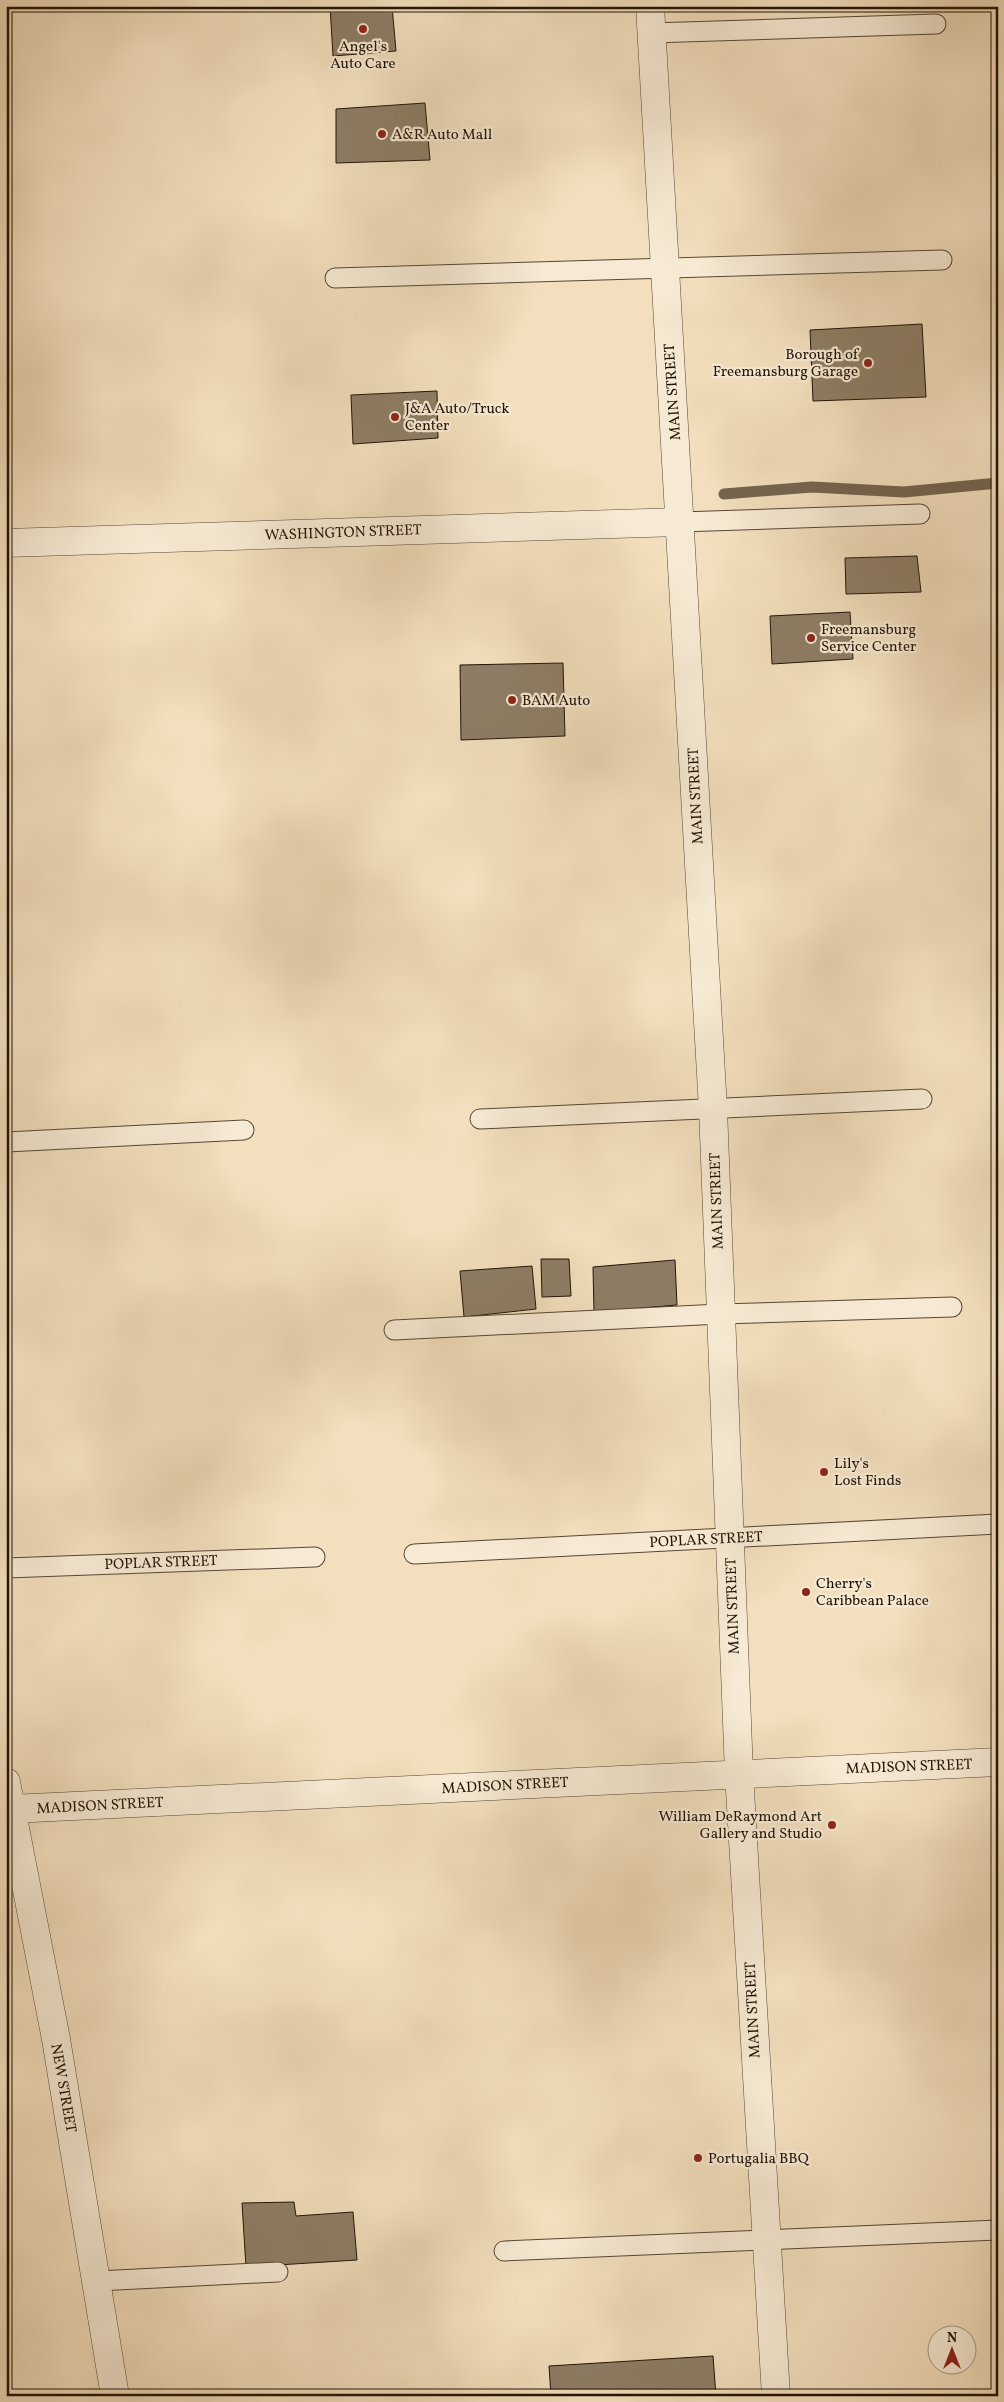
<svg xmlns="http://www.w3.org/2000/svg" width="1004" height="2402" font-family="Vollkorn,serif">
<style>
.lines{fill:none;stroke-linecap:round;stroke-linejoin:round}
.stream{stroke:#74644f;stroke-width:11}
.building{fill:#8e7e66;stroke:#211407}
.service-casing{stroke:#564734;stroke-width:21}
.minor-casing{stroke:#564734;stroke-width:29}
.tertiary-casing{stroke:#564734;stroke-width:29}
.service{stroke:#f7ead4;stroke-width:19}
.minor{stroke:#f7ead4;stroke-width:28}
.tertiary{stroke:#f7ead4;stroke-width:28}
.poi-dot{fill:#8f2418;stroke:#f7ead4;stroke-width:2}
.labels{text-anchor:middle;stroke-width:4.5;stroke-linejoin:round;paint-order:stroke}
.poi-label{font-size:15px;fill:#211407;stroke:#f7ead4;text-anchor:start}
.street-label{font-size:15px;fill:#211407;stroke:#f7ead4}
</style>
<rect width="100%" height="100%" fill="#f3dfbd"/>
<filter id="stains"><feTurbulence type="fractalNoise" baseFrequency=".004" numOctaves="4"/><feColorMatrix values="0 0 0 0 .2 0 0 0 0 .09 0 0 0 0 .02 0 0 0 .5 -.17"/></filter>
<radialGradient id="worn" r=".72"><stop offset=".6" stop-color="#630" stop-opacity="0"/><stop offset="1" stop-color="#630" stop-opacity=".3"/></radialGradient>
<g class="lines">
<path class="stream" d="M724,494l88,-7 92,5 94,-9"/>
</g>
<g class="building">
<path d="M330,6h62l4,45 -63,5z"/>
<path d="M425,103l5,57 -94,3v-54z"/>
<path d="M922,324l4,73 -113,4 -3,-71z"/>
<path d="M437,391l1,47 -85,6 -2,-49z"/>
<path d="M917,556l4,36 -75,2 -1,-36z"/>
<path d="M850,612l3,47 -81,5 -2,-48z"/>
<path d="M563,663l2,73 -104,4 -1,-75z"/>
<path d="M541,1259h28l2,37 -29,1z"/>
<path d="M675,1260l2,45 -83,7 -1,-45z"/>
<path d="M532,1266l4,43 -72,8 -4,-46z"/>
<path d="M294,2202l2,14 57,-4 4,48 -111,7 -4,-64z"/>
<path d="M713,2356l3,40h-165l-2,-30z"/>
</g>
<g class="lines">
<g class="service-casing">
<g id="service">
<path d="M651,33l285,-9"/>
<path d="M335,278l607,-18"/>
<path d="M680,522l240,-8"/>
<path d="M480,1119l442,-20"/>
<path d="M6,1142l238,-12"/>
<path d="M394,1330l326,-16 232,-7"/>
<path d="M414,1554l584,-30"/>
<path d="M6,1568l309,-11"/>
<path d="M504,2251l494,-21"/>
<path d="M97,2281l181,-9"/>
</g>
</g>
<g class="minor-casing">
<g id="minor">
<path d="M6,1782l50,257 59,357"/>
<path d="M11,1809l987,-47"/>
</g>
</g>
<g class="tertiary-casing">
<g id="tertiary">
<path d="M650,6l63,1103 26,664 37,623"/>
<path d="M6,543l674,-21"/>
</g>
</g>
<use href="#service" class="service"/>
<use href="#minor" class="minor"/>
<use href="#tertiary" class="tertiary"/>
</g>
<g class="poi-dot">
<circle cx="363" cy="29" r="5"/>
<circle cx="382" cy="134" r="5"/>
<circle cx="868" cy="363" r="5"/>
<circle cx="395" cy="417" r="5"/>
<circle cx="811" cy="638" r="5"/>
<circle cx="512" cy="700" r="5"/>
<circle cx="824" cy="1472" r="5"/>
<circle cx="806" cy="1592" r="5"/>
<circle cx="832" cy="1825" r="5"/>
<circle cx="698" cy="2158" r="5"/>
</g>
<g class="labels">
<g class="poi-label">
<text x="363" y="51" text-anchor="middle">Angel's<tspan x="363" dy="17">Auto Care</tspan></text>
<text x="392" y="139">A&amp;R Auto Mall</text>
<text x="858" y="359" text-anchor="end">Borough of<tspan x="858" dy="17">Freemansburg Garage</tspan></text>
<text x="405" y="413">J&amp;A Auto/Truck<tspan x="405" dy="17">Center</tspan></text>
<text x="821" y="634">Freemansburg<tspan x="821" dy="17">Service Center</tspan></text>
<text x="522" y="705">BAM Auto</text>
<text x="834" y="1468">Lily's<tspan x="834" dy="17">Lost Finds</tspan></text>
<text x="816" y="1588">Cherry's<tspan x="816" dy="17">Caribbean Palace</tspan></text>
<text x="822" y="1821" text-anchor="end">William DeRaymond Art<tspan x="822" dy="17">Gallery and Studio</tspan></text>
<text x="708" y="2163">Portugalia BBQ</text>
</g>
<g class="street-label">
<text transform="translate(672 392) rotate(-94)" y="5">MAIN STREET</text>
<text transform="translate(343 532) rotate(-2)" y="5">WASHINGTON STREET</text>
<text transform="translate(695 796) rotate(-93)" y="5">MAIN STREET</text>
<text transform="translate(716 1201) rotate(-92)" y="5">MAIN STREET</text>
<text transform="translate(706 1539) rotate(-3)" y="5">POPLAR STREET</text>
<text transform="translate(161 1562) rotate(-2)" y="5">POPLAR STREET</text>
<text transform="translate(732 1606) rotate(-92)" y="5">MAIN STREET</text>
<text transform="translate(909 1766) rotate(-2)" y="5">MADISON STREET</text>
<text transform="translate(505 1785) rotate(-3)" y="5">MADISON STREET</text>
<text transform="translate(100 1805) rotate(-3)" y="5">MADISON STREET</text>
<text transform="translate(752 2010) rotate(-93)" y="5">MAIN STREET</text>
<text transform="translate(64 2088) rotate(80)" y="5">NEW STREET</text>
</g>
</g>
<rect width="1004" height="2402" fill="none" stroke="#f3dfbd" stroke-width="25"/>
<rect x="8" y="8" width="989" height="2387" fill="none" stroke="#211407" stroke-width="2.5"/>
<rect x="12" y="12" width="979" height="2377" fill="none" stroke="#211407"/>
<g transform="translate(952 2350)"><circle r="24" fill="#f7ead4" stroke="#a19482"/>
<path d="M0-4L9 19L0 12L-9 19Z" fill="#8f2418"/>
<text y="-8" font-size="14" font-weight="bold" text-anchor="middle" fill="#211407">N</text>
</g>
<rect width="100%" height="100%" filter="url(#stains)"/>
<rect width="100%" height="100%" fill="url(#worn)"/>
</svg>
